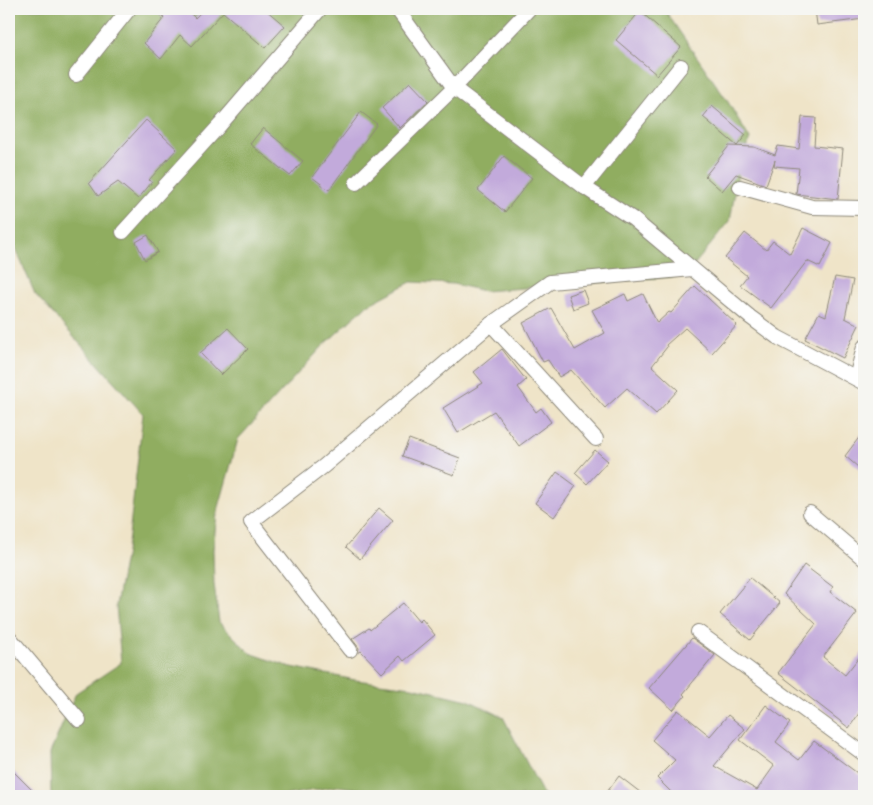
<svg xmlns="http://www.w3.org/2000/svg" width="873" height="805" font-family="Delius,sans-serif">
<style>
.forest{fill:#90ad60;stroke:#5e6c46}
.building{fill:#c2aadb}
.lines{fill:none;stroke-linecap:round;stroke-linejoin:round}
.street-casing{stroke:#8d887a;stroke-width:16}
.street{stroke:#fff;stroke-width:14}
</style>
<rect width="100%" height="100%" fill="#f6f6f2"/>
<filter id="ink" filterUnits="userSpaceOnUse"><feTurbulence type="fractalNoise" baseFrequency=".02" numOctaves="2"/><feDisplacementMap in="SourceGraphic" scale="10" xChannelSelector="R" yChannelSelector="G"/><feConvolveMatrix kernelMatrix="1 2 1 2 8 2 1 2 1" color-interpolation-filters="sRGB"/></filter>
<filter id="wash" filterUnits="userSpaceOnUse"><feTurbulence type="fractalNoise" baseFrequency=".0096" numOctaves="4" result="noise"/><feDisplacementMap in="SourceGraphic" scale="20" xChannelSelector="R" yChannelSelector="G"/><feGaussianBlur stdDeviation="1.12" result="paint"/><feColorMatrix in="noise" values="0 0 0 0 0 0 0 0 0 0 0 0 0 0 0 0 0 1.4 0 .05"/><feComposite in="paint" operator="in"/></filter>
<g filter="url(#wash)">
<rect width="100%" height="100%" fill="#efe4c8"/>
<path class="forest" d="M9,9h655l64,93 22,37 -12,35 -8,47 -45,55 -201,15 -31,-7 -42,-2 -45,24 -44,41 -84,92 -21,75 -4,36 1,34 5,38 31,31 37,13 68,14 57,7 56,13 35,17 41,79h-136l-70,-10 -57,10h-230l-1,-43 26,-60 45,-30 -5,-58 13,-69 14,-122 -108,-120 -26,-61z"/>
<g id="blocks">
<g class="building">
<path d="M154,9h32l9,9 9,-9h61l20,17 -20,22 -42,-36 -31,34 -12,-11 -19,24 -17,-16 20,-25z"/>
<path d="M815,9h49v10l-47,6z"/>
<path d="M640,11l41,36 -24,28 -41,-35z"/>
<path d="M410,82l18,19 -28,27 -18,-20z"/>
<path d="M712,106l34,29 -9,11 -34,-29z"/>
<path d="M361,112l16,12 -48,66 -17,-13z"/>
<path d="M802,117l14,1 -2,28 29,3 -5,50 -42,-5 3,-26 -25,-2 1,-6 -9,25 -30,-11 -14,17 -17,-15 24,-30 25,1 21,8 3,-9 21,3z"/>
<path d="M146,120l31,29 -28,31 3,2 -14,17 -20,-17 -20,14 -9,-13z"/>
<path d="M263,128l40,33 -13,15 -40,-32z"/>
<path d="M504,156l28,22 -27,34 -27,-22z"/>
<path d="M803,228l29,15 -12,24 -13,-6 -36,47 -31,-23 7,-9 -22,-18 20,-25 21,17 7,-9 17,13z"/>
<path d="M148,235l10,17 -13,8 -9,-18z"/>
<path d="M835,277l18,3 -8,38 14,7 -16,33 -38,-19 14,-26 7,3z"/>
<path d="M695,286l42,39 -25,28 -27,-25 -19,17 1,2 -15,19 26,24 -22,24 -29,-26 -22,20 -34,-38 -12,7 -11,-17 -5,2 -20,-39 28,-15 24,42 30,-17 -13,-23 33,-16 3,7 15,-7 14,29 12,-11 2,1z"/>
<path d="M583,290l5,13 -15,6 -5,-14z"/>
<path d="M228,328l20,21 -27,26 -21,-22z"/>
<path d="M502,349l24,31 -8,7 18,25 5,-4 10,14 -32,24 -25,-35 -36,22 -15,-25 40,-25 -9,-11z"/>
<path d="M864,431v41l-19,-16z"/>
<path d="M409,439l51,19 -6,17 -52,-19z"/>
<path d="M595,450l13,11 -21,23 -12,-11z"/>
<path d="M557,472l19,14 -22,31 -19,-14z"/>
<path d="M379,508l14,12 -33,39 -14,-12z"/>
<path d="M804,565l29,22 -3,5 27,21 -34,44 22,18 19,-24v55l-15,22 -71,-55 38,-49 -32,-30z"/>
<path d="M750,578l30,25 -30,37 -30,-26z"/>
<path d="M403,603l16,19 3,-3 13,16 -31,26 -4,-5 -18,17 -21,-22 -3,2 1,-5 -7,-9 17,-11 1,2z"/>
<path d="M692,638l23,17 -32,39 2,2 -12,14 -24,-22z"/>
<path d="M766,705l24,18 -14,19 23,18 15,-19 50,37v18h-189l-18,-18 18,-18 -23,-20 26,-30 32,26 18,-21 17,14 -31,37 43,24 17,-24 -34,-26z"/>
<path d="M9,767l29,29h-29z"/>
<path d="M619,776l26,20h-41z"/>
</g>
</g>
</g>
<g filter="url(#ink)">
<use href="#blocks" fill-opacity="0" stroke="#8d887a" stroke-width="1"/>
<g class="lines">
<g class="street-casing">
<g id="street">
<path d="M397,9l57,79 130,99 49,32 117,98 27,20 87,46"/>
<path d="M76,75l53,-66"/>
<path d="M356,183l98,-95 75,-79"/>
<path d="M584,187l97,-121"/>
<path d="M740,187l72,20 52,1"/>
<path d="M123,232l97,-107 100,-116"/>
<path d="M491,324l105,115"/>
<path d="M856,378l8,-31"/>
<path d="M810,513l54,46"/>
<path d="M698,632l166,122"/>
<path d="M9,637l70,83"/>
<path d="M350,650l-99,-128 73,-56 167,-142 59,-42 142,-13"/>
</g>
</g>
<use href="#street" class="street"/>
</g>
</g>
<rect width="873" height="805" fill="none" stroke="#f6f6f2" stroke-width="30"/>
</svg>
